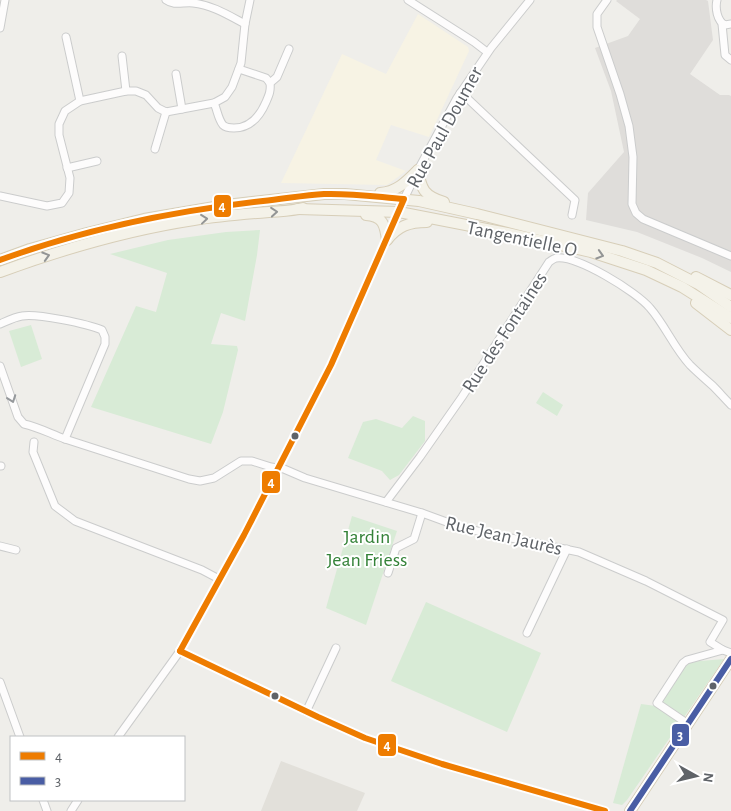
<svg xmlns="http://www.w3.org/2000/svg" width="731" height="811" font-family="'Alegreya Sans',sans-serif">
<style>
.commercial{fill:#f7f3e4}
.industrial{fill:#dfddda}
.education{fill:#e2e0da}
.green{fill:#d8ebd6}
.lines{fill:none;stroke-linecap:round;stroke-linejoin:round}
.street-casing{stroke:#cbcccc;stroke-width:9}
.primary-casing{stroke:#d7ceb8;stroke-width:12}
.street{stroke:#fdfcfc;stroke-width:7}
.primary{stroke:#f4f2e9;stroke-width:10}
.bus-1-casing{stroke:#fff;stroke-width:10}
.bus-2-casing{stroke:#fff;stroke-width:10}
.bus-1{stroke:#ee7c00;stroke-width:6}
.bus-2{stroke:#495da4;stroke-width:6}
.oneway{stroke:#939595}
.oneway2{stroke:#96999c}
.bus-dot{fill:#5f6368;stroke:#fff;stroke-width:2}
.labels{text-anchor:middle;stroke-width:4;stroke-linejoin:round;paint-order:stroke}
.street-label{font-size:20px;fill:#5f6368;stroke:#fff}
.park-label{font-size:20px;fill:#348238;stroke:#fff}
.line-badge{stroke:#fff;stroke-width:2}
.badge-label{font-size:14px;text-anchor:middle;font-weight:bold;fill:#fff}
</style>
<rect width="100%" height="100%" fill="#efeeea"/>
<path class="commercial" d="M418,14l50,33 1,4 -40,86 -38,-12 -15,35 30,11 -19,14 -106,-2 61,-129 44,20z"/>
<path class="industrial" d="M617,0h89l2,1 5,39 -23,34 30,21h9l2,1v176l-29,-14 -65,-26 -51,-12 2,-27 36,-41 -13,-61 -16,-43 33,-12 12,-17 -24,-18z"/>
<path class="education" d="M281,761l84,32 -8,18h-96z"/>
<g class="green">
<path d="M260,230l-3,25 -12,66 -24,-8 -10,31 26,2 1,4 -15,62 -12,32 -120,-37 45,-101 20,6 11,-39 -57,-19 58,-14 58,-8z"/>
<path d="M31,325l11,34 -21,8 -12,-36z"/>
<path d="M543,392l20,13 -6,11 -21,-13z"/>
<path d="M413,416l12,5v20l-26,34 -9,5 -8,-9 -34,-13 15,-36 13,-3 26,9z"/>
<path d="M352,516l45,15 -31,94 -40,-17z"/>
<path d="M426,602l115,51 -34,79 -116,-51z"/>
<path d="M724,659l-97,141 -5,5 -9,-2 28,-99 15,2 32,-44z"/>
</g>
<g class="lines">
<g class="street-casing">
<g id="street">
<path d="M166,0c8,6 17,2 27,3 19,2 35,12 52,21"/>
<path d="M408,0l66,42 13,10"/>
<path d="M607,0l-10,14v13l23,67 9,32 4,31 -1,47 4,9 7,6 88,37"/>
<path d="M717,0c-2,8 0,21 8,25l6,-1"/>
<path d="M722,24l3,31 6,5"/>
<path d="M0,28l5,-28"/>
<path d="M66,37l14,64"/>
<path d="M122,56l4,35"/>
<path d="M239,69l27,9 4,5"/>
<path d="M176,74l6,35"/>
<path d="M460,93l7,5 108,102 -3,15"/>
<path d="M214,103c3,6 4,16 9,22 3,3 7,3 11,3 17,0 26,-12 32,-26 3,-7 5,-11 4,-19l7,-6 12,-28"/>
<path d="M155,149l11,-37"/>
<path d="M67,168l30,-7"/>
<path d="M0,196l47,10 15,-3 7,-10 1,-15 -11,-43v-11l6,-13 15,-10 46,-10h10l10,4 12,13 8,4 48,-9 11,-6 7,-10 9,-24 4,-39 5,-24"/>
<path d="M0,324c7,-3 15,-7 22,-8 14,-3 66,8 80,14l3,7v7l-40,95"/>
<path d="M0,366l18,51 6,7c14,3 27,10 41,15l124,40 11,2 14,-3 27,-17h11l19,6 13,2 21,9 117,35 41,15 116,24 67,29 77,39 -13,22 13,8"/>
<path d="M34,442l-1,10 22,54 20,15 127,49 17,9"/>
<path d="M0,466h1"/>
<path d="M386,502l34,-45 42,-60 87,-135c3,-2 4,-3 7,-4 21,-3 81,34 94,50 15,17 24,40 40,57 7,7 15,14 23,21 6,6 12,13 18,19"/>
<path d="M0,546l16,4"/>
<path d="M388,573l8,-25 18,-9 8,-26"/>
<path d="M527,633l40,-84"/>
<path d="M180,651l138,66 47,21 77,26 163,47"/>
<path d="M0,682l20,55"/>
<path d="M306,712l30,-64"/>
<path d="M688,724l-31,-21 26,-40 4,-3 36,-10 8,3"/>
<path d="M118,737l62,-86 64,-116 87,-170 73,-166 14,-29 39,-72 34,-50 39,-48"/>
<path d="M43,800l4,11"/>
<path d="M71,811l7,-11"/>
</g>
</g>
<g class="primary-casing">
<g id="primary">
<path d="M418,170c3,19 6,26 26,32"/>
<path d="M380,193c17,-1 27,-12 38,-23"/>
<path d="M298,209l101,3 108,21 84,19 55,18 36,17 49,31"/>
<path d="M366,215c17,1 19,10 21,25"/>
<path d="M387,240c11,-14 22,-18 40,-18"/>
<path d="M0,260l30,-11 57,-16 57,-14 82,-14 98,-11h21l74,7 58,13 145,37 35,12 41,21 33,23"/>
<path d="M0,272c63,-23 128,-42 194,-52 25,-4 50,-6 75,-8 12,-1 23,-1 34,-4"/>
<path d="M696,277l35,18"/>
<path d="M696,303l35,27"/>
<path d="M630,811l101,-152"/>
</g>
</g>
<use href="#street" class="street"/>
<use href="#primary" class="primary"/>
<g class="bus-1-casing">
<g id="bus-1">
<path d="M0,260c85,-31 174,-49 263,-59 21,-2 41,-6 61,-7 27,-1 54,3 80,5l-73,166 -87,170 -64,116"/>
<path d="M180,651l138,66 47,21 77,26 163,47"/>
</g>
</g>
<g class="bus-2-casing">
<path id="bus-2" d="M630,811l101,-152"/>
</g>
<use href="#bus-1" class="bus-1"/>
<use href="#bus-2" class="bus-2"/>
</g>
<defs><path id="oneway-chevron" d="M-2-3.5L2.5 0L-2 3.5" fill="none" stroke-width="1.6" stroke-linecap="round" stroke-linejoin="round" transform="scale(1.25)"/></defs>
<g class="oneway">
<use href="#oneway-chevron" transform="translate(274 212) rotate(-5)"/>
<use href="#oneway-chevron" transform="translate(204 219) rotate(-6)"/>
<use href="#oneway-chevron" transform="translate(600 255) rotate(17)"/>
<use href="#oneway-chevron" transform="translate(46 256) rotate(-17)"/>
</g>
<use class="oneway2" href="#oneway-chevron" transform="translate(12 399) rotate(70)"/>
<g class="bus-dot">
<circle cx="295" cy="436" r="4.5"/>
<circle cx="713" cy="686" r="4.5"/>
<circle cx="275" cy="696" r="4.5"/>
</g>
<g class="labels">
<g class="street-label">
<text transform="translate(444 127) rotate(-61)" y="7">Rue Paul Doumer</text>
<text transform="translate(522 238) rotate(12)" y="7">Tangentielle O</text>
<text transform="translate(504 332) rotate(-57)" y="7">Rue des Fontaines</text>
<text transform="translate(504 535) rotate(13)" y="7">Rue Jean Jaurès</text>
</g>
<g class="park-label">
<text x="367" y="543">Jardin<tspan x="367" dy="23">Jean Friess</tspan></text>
</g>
</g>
<g class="line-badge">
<rect x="213" y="194" width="19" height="24" rx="5" fill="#ee7c00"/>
<rect x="261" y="470" width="20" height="24" rx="5" fill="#ee7c00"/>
<rect x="671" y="723" width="19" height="24" rx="5" fill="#495da4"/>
<rect x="377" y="733" width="20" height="24" rx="5" fill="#ee7c00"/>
</g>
<g class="badge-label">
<text x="222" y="211">4</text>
<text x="271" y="487">4</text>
<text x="680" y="740">3</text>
<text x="387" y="750">4</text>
</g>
<rect x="10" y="736" width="175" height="65" fill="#ffffff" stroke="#bfc1c3"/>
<rect x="20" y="752" width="25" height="8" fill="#ee7c00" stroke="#bfc1c3"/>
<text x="55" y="761" font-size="15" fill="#5f6368">4</text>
<rect x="20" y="777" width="25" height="8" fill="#495da4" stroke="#bfc1c3"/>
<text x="55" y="786" font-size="15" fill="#5f6368">3</text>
<g transform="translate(696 776) rotate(98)" stroke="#ffffff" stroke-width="4" paint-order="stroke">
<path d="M0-4L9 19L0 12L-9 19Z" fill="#5f6368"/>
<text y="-8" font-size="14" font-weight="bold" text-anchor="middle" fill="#5f6368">N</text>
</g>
</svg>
